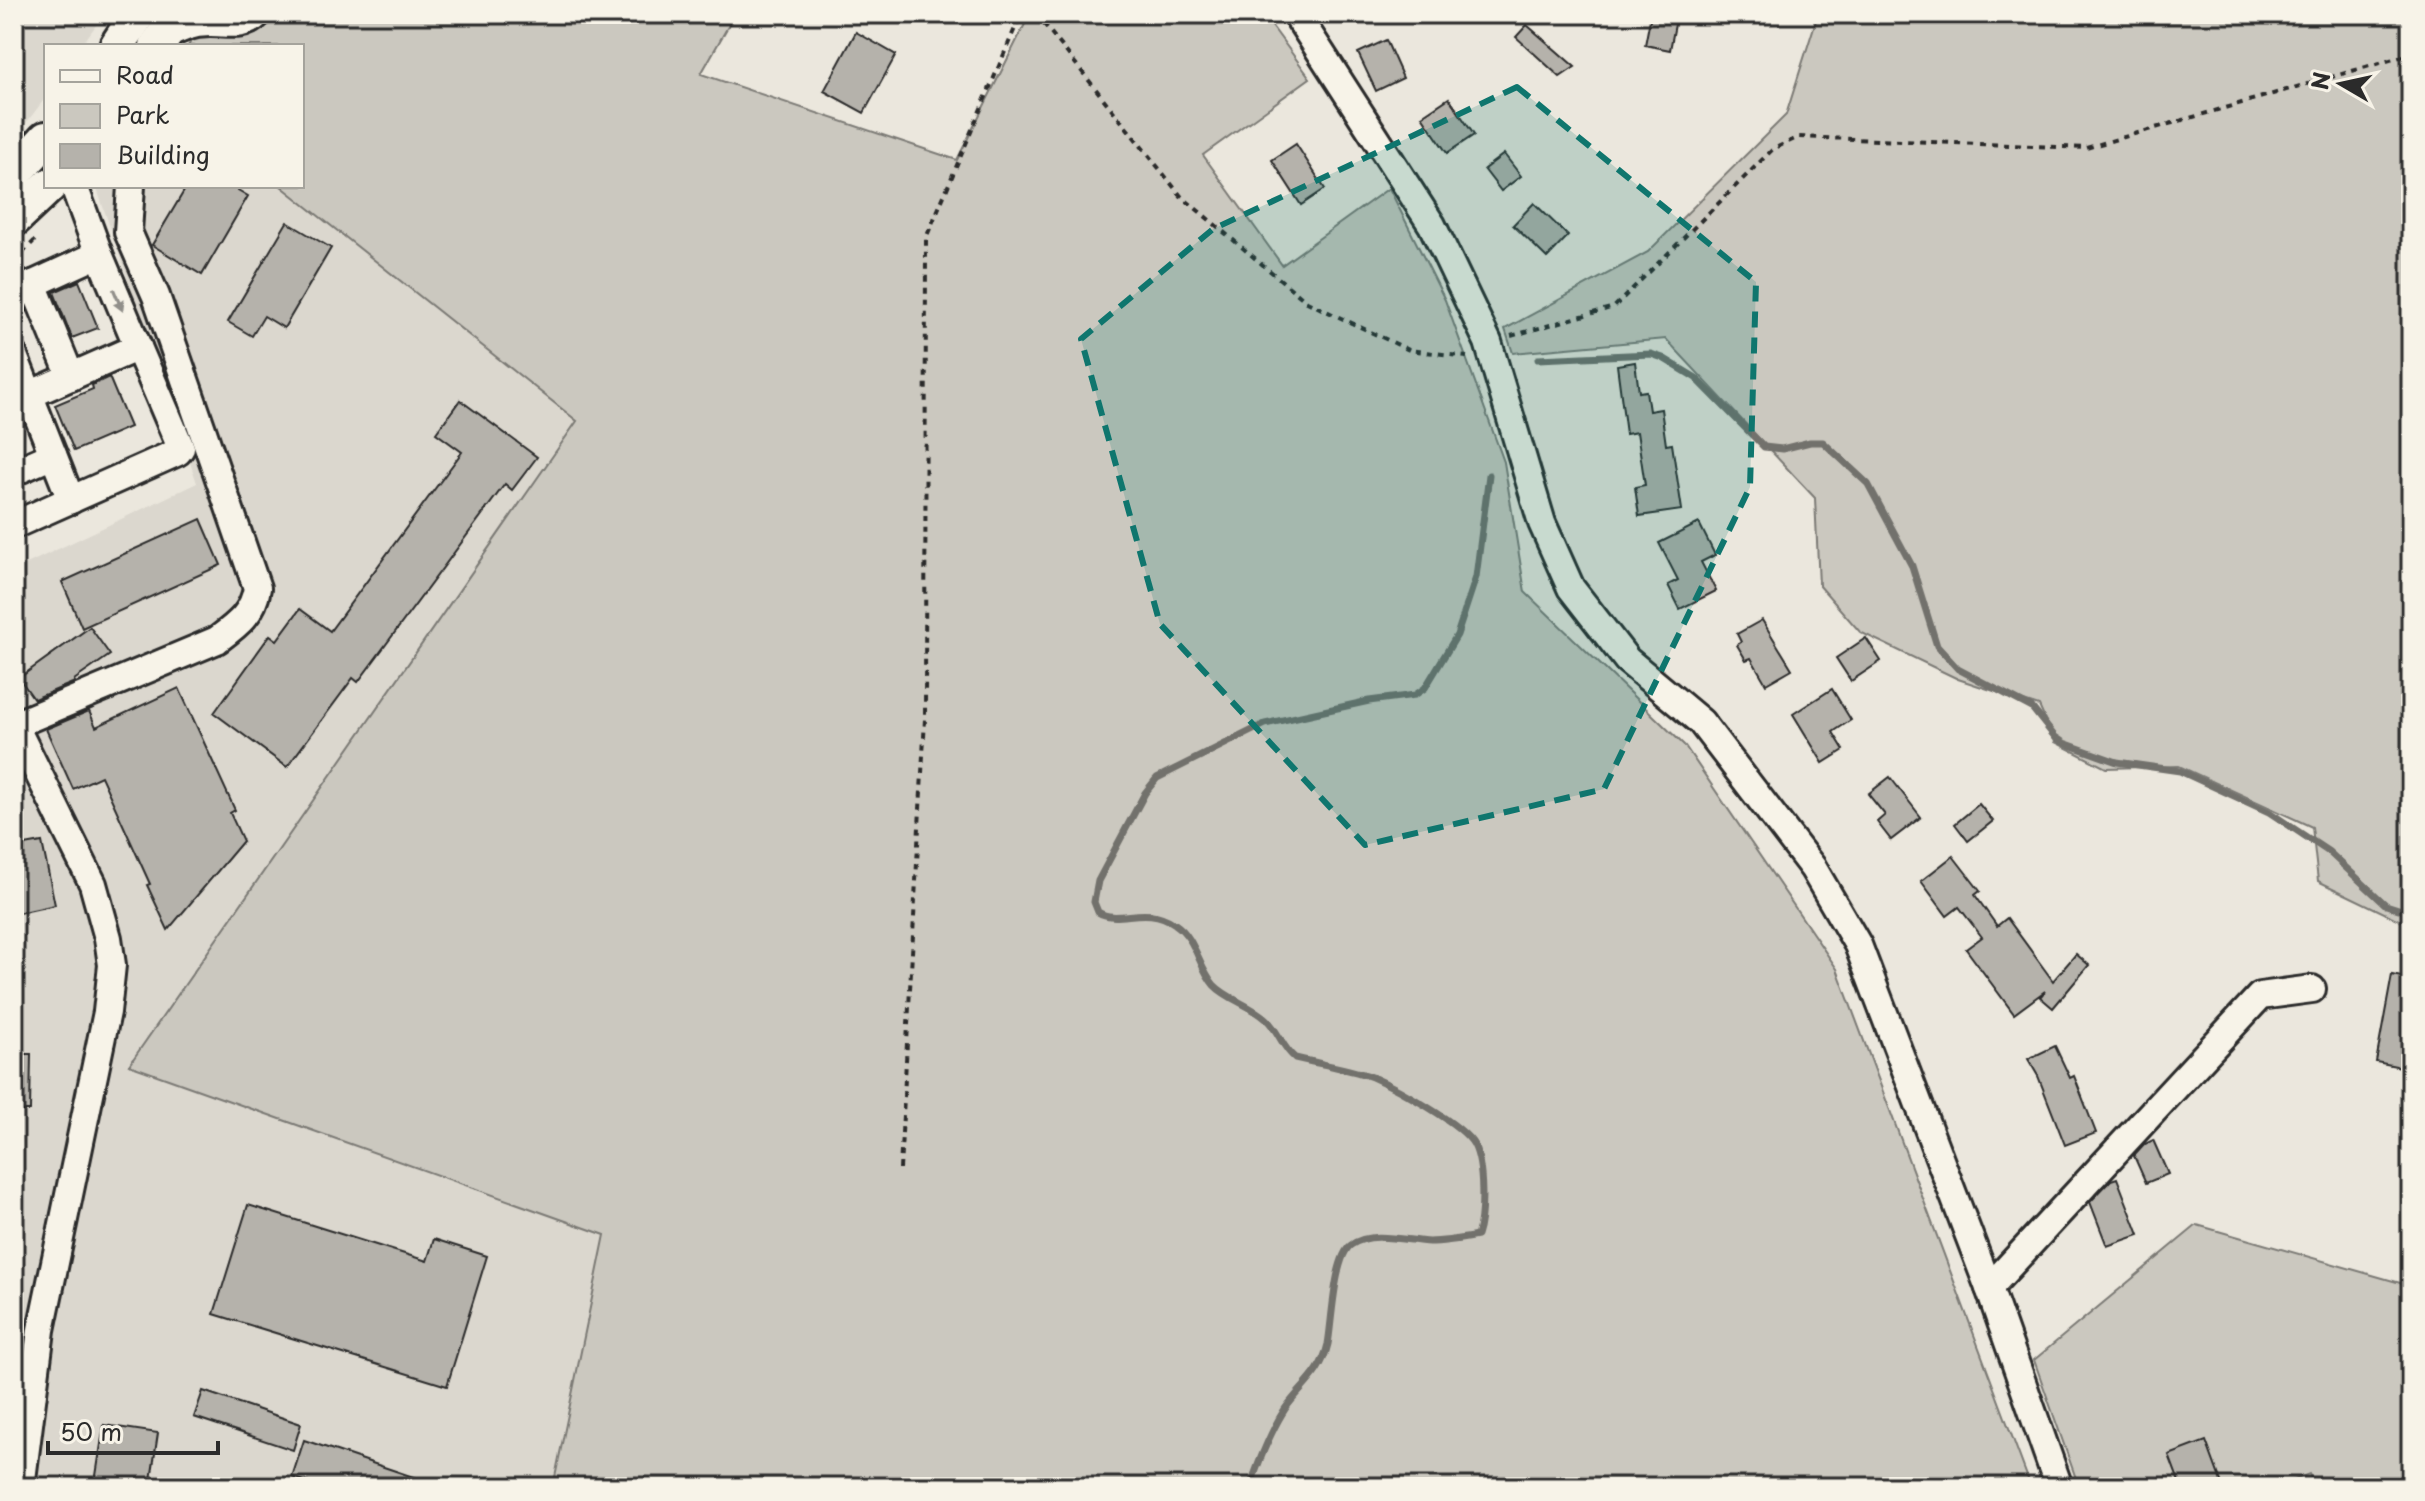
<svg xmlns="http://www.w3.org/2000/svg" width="2425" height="1501" font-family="'Playpen Sans',sans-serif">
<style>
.built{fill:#dbd7ce}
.green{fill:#cbc8bf;stroke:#7b7a75;stroke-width:2}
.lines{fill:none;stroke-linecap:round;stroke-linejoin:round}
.stream{stroke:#72716c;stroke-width:7}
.building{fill:#b5b2ab;stroke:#2b2b2b;stroke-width:2}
.minor-casing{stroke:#2b2b2b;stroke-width:32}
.major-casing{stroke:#2b2b2b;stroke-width:40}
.path{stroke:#2b2b2b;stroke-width:4;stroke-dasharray:6 6;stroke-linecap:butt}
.minor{stroke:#f7f3e8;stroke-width:26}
.major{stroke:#f7f3e8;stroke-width:34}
.oneway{fill:#918f8a}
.marked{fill:#0f766e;fill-opacity:0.2;stroke:#0f766e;stroke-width:6;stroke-dasharray:16 10;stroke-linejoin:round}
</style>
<rect width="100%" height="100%" fill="#ebe7dd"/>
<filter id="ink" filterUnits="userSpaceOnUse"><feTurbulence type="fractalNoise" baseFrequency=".0125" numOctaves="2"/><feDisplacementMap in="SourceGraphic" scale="16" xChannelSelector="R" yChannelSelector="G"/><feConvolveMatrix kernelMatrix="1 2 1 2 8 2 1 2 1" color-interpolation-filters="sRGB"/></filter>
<g filter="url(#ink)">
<g class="built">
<path d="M14,14h90l-23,32h-35v51l-32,42z"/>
<path d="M96,186h185l296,235 -448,644 476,170 -52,252h-539v-917l183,-87z"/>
</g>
<g class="green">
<path d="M209,14h526l-34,60 256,86 73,-146h233l47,64 -107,77 79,110 107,-77 56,112 59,162 21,130 160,154 152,223 194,518h-1478l52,-252 -476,-170 448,-644 -296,-235h21v-140h-114z"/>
<path d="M1818,14h593v912l-93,-45 -6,-54 -133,-61 -73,2 -51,-26 -16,-36 -81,-27 -98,-47 -41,-47 -4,-87 -149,-159 -153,14 -8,-24 143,-77 138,-137z"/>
<path d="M2197,1225l214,61v201h-96l-6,-13 -32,13h-198l-45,-127z"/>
</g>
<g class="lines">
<g class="stream">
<path d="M1538,359l113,-5 12,4 33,20 68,69 18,2 28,-7h13l45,42 44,82 25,80 21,23 74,39 23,29 9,6 53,19 63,9 89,41 60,40 57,53 25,8"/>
<path d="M1250,1487c9,-26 20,-55 35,-78 16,-23 36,-34 43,-65 4,-21 6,-87 23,-99 21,-15 55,-4 78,-3 16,0 32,-3 48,-6 7,-21 7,-71 -3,-91 -11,-21 -79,-58 -102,-68 -24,-9 -52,-13 -77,-19 -13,-10 -16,-27 -29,-39 -15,-14 -39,-20 -52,-34 -16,-19 -18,-47 -39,-61 -30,-21 -56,1 -77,-12l-4,-10 4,-21 47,-88 12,-15 108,-54 104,-23 46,-6 10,-7 32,-53 19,-58 13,-102"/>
</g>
</g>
<g class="building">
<path d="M1651,14h26l-7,36 -25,-5z"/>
<path d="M1527,25l48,42 -15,10 -44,-40z"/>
<path d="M856,32l40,23 -32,58 -40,-22z"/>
<path d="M1386,40l17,38 -27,13 -18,-38z"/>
<path d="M1449,98l25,37 -27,18 -25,-37z"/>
<path d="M1296,144l29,45 -24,16 -29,-45z"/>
<path d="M1504,154l17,22 -20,15 -17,-22z"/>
<path d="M187,186h44l17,10 -46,79 -50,-30z"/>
<path d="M1534,203l34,33 -21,22 -34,-33z"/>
<path d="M287,222l44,26 -47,80 -20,-12 -12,20 -24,-14z"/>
<path d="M79,281l19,47 -26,10 -18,-46z"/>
<path d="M1635,362l4,30 7,-1 3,20 12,-2 5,36 6,-1 10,66 -43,6 -4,-29 10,-2 -8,-53 -11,2 -9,-69z"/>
<path d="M109,377l21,50 -56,24 -19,-46 38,-16 -1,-4z"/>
<path d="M460,400l77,57 -25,33 -7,-6 -147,198 -5,-4 -66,89 -73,-54 56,-78 7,5 23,-31 30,22 132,-179 -26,-19z"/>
<path d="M201,519l20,46 -139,63 -20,-46z"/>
<path d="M1699,523l16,32 -14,7 15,29 -36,18 -12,-24 10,-5 -19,-37z"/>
<path d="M1762,620l30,49 -26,15 -15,-26 -5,2 -9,-15 4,-3 -4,-8z"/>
<path d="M90,627l20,28 -36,25 1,2 -41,17 -15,-21z"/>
<path d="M1866,638l15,23 -30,20 -15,-23z"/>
<path d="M179,688l56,122 -5,3 13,28 -75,89 -21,-45 3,-1 -49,-108 -28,13 -27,-60 43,-18 7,16z"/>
<path d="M1832,689l19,31 -18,12 11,18 -21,13 -30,-49z"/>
<path d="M1890,777l31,40 -30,23 -14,-18 8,-7 -17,-21z"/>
<path d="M1979,804l14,17 -25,20 -13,-17z"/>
<path d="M42,842l13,63 -41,9v-67z"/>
<path d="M1953,856l27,35 -5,4 22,31 10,-8 46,63 23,-27 13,11 -36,43 -13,-11 5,-6 -31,23 -48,-65 16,-12 -23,-30 -12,9 -26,-35z"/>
<path d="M2392,975l19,4v90l-35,-7z"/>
<path d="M2055,1046l15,32 4,-2 22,57 -31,12 -27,-69 -10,-17z"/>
<path d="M14,1054h17l-1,57h-16z"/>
<path d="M2153,1140l15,34 -22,9 -12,-27 11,-12z"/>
<path d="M2117,1178l22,57 -32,11 -17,-44 21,-22z"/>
<path d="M248,1205l179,56 7,-22 53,17 -40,130 -233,-72z"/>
<path d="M203,1391l98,33 -8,26 -99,-33z"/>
<path d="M104,1425l54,8 -8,54 -55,-5z"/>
<path d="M304,1440l130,44v3h-113l-29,-10z"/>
<path d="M2206,1441l17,46h-42l-12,-32z"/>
</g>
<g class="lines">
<g class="minor-casing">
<g id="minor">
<path d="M1296,14l136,211 56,117 54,181 29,65 56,72 74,62 112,146 45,77 131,343 70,199"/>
<path d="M162,39c14,-10 30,-16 48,-16 19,0 34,5 48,-9"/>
<path d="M74,186l25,68 39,93"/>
<path d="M33,284l38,93"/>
<path d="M14,303l4,-12 81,-37"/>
<path d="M14,356l57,144"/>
<path d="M14,472l39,-17"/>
<path d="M14,525l164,-73 3,-4 -43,-101 -109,48"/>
<path d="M14,724l79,160 15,54 4,27 -5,47 -66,318 -20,157"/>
<path d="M14,725l203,-85c20,-15 36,-26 40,-52l-101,-292 -28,-64 3,-46"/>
<path d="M1989,1288l271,-292 52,-7"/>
</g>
</g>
<g class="major-casing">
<g id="major">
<path d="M117,46l21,-32"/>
<path d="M157,46l22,-32"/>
<path d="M14,174l32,-35"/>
<path d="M14,219l35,-33"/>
</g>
</g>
<g class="path">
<path d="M1036,14l145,182 126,106 102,48 58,7"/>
<path d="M14,262l22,-23"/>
<path d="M1511,336l103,-29 159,-158 26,-12 287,11 325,-94"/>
<path d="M900,1169l25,-450 1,-481 95,-224"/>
</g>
<use href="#minor" class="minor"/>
<use href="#major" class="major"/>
</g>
<defs><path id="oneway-solid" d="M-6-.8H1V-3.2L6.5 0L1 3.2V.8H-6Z" transform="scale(2)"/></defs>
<use class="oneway" href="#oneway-solid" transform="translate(118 300) rotate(67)"/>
</g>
<path class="marked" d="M1517,87l239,195 -6,205 -146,302 -239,56 -205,-221 -79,-285 132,-110z"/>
<rect width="2425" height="1501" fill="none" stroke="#f7f3e8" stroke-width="48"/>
<rect x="24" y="24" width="2377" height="1453" fill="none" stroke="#2b2b2b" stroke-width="3" filter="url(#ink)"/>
<rect x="44" y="44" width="260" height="144" fill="#f7f3e8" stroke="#a5a39c" stroke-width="2"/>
<rect x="60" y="70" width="40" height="12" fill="#f7f3e8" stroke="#a5a39c" stroke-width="2"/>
<text x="116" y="84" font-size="24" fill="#2b2b2b">Road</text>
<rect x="60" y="104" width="40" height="24" fill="#cbc8bf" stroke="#a5a39c" stroke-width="2"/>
<text x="116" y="124" font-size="24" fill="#2b2b2b">Park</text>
<rect x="60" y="144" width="40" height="24" fill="#b5b2ab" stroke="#a5a39c" stroke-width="2"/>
<text x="116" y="164" font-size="24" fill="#2b2b2b">Building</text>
<g transform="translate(2341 84) rotate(279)" stroke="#f7f3e8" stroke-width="6" paint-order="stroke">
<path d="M0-6L14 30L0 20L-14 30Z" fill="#2b2b2b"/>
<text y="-12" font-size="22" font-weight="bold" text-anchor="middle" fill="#2b2b2b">N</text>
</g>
<path d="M48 1441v12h170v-12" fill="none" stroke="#2b2b2b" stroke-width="4"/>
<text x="60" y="1441" font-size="24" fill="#2b2b2b" stroke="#f7f3e8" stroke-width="6" paint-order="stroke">50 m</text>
</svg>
